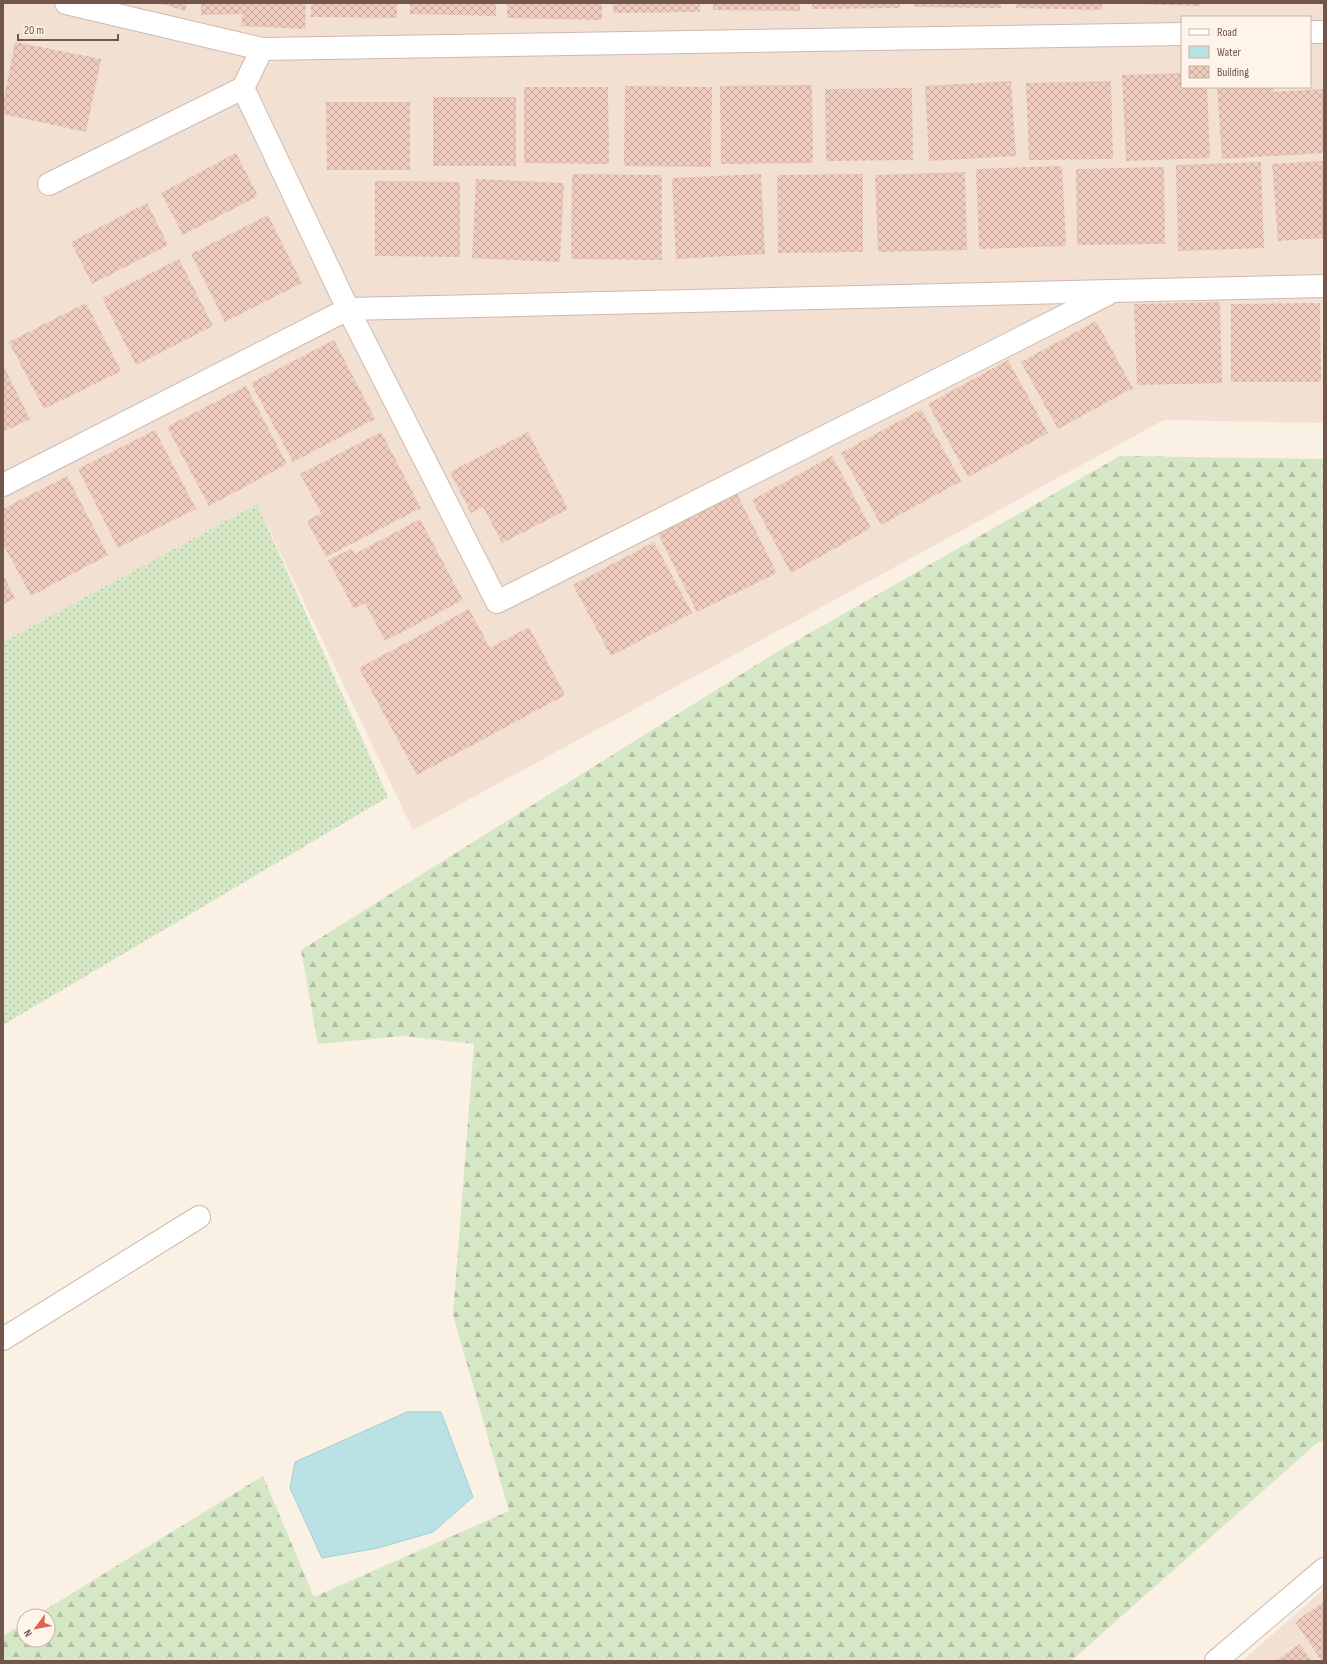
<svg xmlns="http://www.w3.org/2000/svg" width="1327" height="1664" font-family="'Sofia Sans Condensed',sans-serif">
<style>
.residential{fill:#f2e1d3;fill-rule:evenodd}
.grass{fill:url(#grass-dots)}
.forest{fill:url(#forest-firs)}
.water{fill:#bae1e3;stroke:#a1d1d4}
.building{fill:url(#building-cross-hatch)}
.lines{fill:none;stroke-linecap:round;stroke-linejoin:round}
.street-casing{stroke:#ceb9ae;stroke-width:24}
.street{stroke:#fff;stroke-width:22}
</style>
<defs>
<pattern id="grass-dots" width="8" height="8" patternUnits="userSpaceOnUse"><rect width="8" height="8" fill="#d5e7c4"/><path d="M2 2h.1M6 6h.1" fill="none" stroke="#b1bea1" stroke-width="1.8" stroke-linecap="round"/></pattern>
<pattern id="forest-firs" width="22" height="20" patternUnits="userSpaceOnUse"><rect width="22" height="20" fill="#d5e7c4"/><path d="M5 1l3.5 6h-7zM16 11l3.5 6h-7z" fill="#b1bea1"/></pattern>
<pattern id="building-cross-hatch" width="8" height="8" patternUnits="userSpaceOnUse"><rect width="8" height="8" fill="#efccbd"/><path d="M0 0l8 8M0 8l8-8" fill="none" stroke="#c6a89c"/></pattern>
</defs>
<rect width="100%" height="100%" fill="#fbf0e4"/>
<g class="residential">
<path d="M3,3h1321v420l-160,-3 -751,410 -156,-326 -254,138zM1182,17h128v70h-128z"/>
<path d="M1324,1589v72h-82z"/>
</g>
<path class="grass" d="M257,504l131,293 -385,228v-383z"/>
<path class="forest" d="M1120,456l204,3v982l-7,2 -246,218h-1068v-25l21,-13v17h24v-24h-13l228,-140 51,121 195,-86 -56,-196 21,-271 -70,-8 -86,8 -17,-94 474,-297z"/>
<path class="water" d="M407,1412h34l32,85 -40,35 -55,16 -56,10 -32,-70 5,-26z"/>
<g class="building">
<path d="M159,3h28l-2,8z"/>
<path d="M201,3h105l-1,26 -64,-3 1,-12 -41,1z"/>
<path d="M311,3h86v15l-86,-1z"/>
<path d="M410,3h86v13l-86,-2z"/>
<path d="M507,3h95v17l-95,-2z"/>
<path d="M613,3h87v9l-87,1z"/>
<path d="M713,3h87v8l-87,-1z"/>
<path d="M812,3h88v5l-88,1z"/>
<path d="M914,3h87v5l-87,-1z"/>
<path d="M1016,3h87l-1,7 -86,-2z"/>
<path d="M1137,3h64v3l-64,-2z"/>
<path d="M15,42l86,17 -15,73 -83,-18v-10z"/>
<path d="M1182,73v14h25l3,71 -84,3 -4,-86z"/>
<path d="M1011,81l5,75 -87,5 -4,-75z"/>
<path d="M1111,81l2,78 -84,1 -3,-77z"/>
<path d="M812,85l1,78 -92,1 -1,-78z"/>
<path d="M625,86l87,1 -1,80 -87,-1z"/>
<path d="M524,87h84l1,77 -85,-1z"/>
<path d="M1217,87h56v5l51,-3v64l-102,6z"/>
<path d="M912,88l1,72 -87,1 -1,-72z"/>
<rect x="433" y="97" width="83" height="69"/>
<path d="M326,102h84v68h-83z"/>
<path d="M236,153l22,43 -75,39 -22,-42z"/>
<path d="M1324,161v77l-46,3 -6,-77z"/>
<path d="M1261,162l3,86 -86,3 -2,-86z"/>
<path d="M1062,166l4,80 -87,3 -3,-80z"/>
<path d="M1164,167l1,77 -88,1 -1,-76z"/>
<path d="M965,172l2,78 -89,2 -3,-77z"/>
<path d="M572,174l90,1v85l-91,-1z"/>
<path d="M761,174l4,80 -89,5 -4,-81z"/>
<path d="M863,174v78l-85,1 -1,-78z"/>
<path d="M476,179l88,4 -4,79 -88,-4z"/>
<path d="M375,181l85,1v75l-85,-1z"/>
<path d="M147,203l21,42 -76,39 -21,-42z"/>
<path d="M268,215l34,68 -77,39 -34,-68z"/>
<path d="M179,259l34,67 -77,39 -34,-67z"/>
<path d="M1220,302l2,81 -85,2 -3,-81z"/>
<path d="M86,303l35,68 -77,38 -35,-67z"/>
<path d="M1320,303l1,79h-90v-78z"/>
<path d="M1096,321l37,67 -75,41 -37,-67z"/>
<path d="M334,340l41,79 -82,43 -42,-79z"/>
<path d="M1008,360l40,73 -80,44 -40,-73z"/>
<path d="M3,365l27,54 -27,13z"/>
<path d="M246,386l41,78 -78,42 -42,-79z"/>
<path d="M921,409l40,72 -80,44 -40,-72z"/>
<path d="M155,430l41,79 -78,39 -40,-79z"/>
<path d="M381,432l40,76 -95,49 -19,-36 14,-8 -21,-39z"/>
<path d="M528,432l40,77 -66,34 -19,-36 -12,6 -21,-41z"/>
<path d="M832,456l39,72 -80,45 -39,-73z"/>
<path d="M67,476l41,79 -77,41 -28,-52v-35z"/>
<path d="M737,494l40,79 -80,39 -39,-78z"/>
<path d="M420,519l43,81 -78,41 -20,-38 -11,6 -26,-49 23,-11 4,5z"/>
<path d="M654,542l38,71 -81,43 -38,-71z"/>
<path d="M3,575l12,23 -12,6z"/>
<path d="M469,609l21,39 39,-21 36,68 -148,80 -58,-107z"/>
<path d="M1323,1602l1,59h-2l-27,-39z"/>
<path d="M1300,1644l12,17h-37z"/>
</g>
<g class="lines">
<g class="street-casing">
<g id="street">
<path d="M66,3l196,46 920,-15"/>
<path d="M1310,32h14"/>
<path d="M262,49l-19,39 105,221 149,293 609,-307"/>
<path d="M49,184l194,-96"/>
<path d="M3,485l345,-176 976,-23"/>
<path d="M3,1339l196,-122"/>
<path d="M1216,1661l108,-92"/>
</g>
</g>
<use href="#street" class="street"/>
</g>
<rect width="1327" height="1664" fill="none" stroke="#72554b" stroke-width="8"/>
<rect x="1181" y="16" width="130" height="72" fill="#fef4ea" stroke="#c6b4aa"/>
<rect x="1189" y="29" width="20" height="6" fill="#ffffff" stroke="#c6b4aa"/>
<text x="1217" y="36" font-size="12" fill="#72554b">Road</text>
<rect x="1189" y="46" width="20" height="12" fill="#bae1e3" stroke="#c6b4aa"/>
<text x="1217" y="56" font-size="12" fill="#72554b">Water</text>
<rect x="1189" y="66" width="20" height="12" fill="url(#building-cross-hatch)" stroke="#c6b4aa"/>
<text x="1217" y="76" font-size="12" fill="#72554b">Building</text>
<g transform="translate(36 1628) rotate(238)"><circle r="19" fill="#fef4ea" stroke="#c6b4aa"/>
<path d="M0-3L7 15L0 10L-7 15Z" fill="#de6350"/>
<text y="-6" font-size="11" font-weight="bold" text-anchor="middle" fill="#72554b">N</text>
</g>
<path d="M18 34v6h100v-6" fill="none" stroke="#72554b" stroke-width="2"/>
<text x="24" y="34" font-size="12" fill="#72554b" stroke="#fef4ea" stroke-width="3" paint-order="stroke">20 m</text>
</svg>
